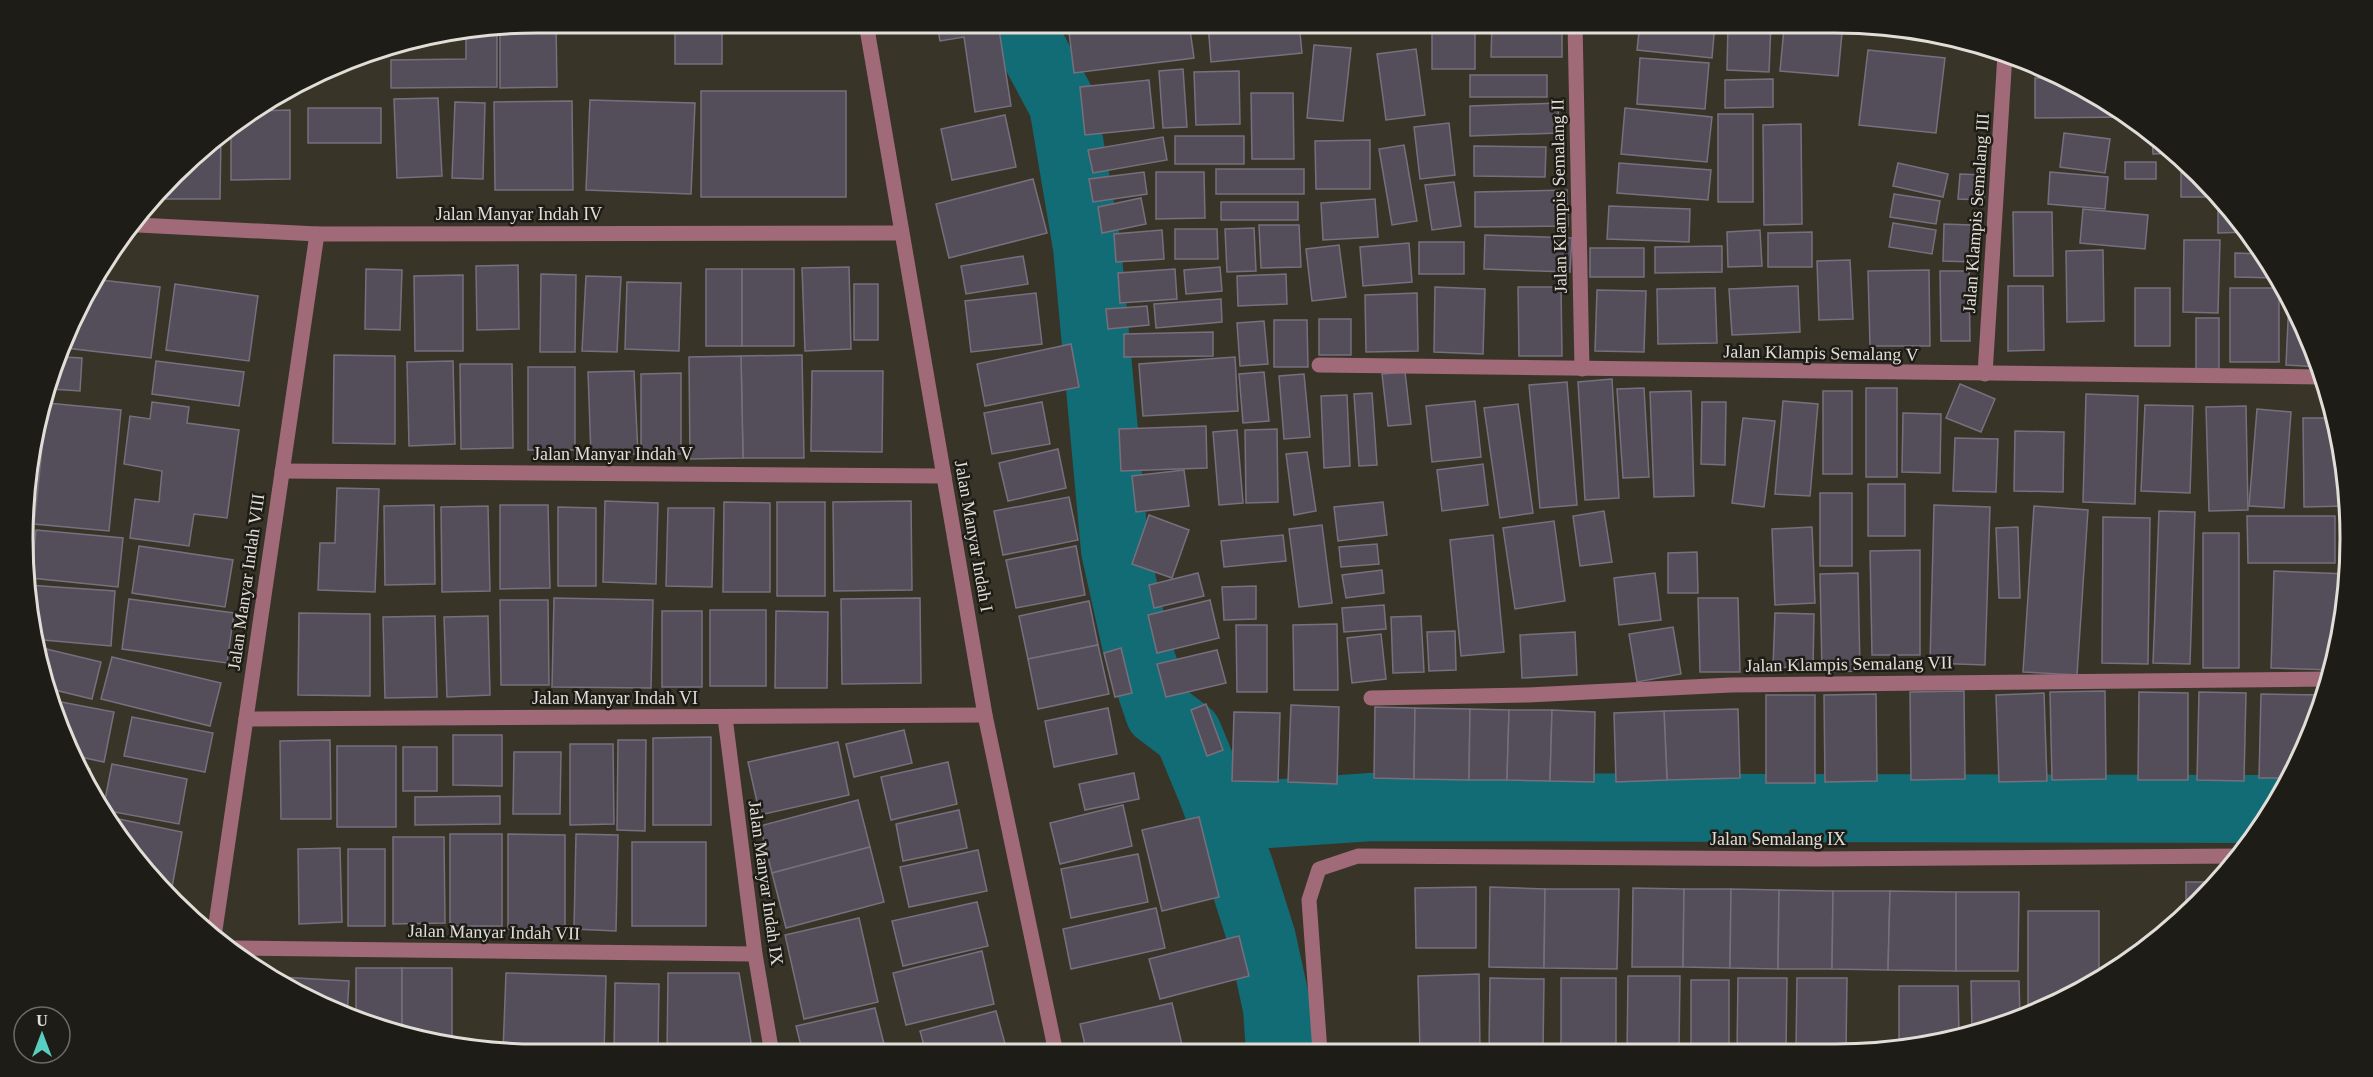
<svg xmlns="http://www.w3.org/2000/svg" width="2373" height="1077" font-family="Georgia,serif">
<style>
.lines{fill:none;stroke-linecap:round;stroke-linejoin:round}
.river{stroke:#126c76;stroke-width:68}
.building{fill:#544e5b;stroke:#76707e;stroke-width:1.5}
.minor{stroke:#a06a78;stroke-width:15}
.labels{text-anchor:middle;stroke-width:5;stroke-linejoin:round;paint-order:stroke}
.street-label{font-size:18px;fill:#e1ded7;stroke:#1e1c16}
.rim{fill:none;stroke:#e1ded7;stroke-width:3}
</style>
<rect width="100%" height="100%" fill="#393428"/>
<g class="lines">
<g class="river">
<path d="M1024,23l3,15 36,67 24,142 28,303 21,94 23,68 29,22 24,58 28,77 22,70 15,69 3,44"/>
<path d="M1222,817l150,-10 897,2"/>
</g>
</g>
<g class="building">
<path d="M538,22l18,1 1,64 -57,1v-59z"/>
<rect x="675" y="23" width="47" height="41"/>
<path d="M937,23h61l13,83 -36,6 -11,-75 -24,4z"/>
<path d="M1146,23h43l5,35 -120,15 -5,-41z"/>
<path d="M1208,23h91l3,30 -91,9z"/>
<rect x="1432" y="23" width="43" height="46"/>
<path d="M1492,23h70v34h-71z"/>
<path d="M1640,23h75l-3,35 -75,-8z"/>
<path d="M1728,23h43l-2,49 -42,-2z"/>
<path d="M1807,23h28l26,2v3l-54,-3z"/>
<path d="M1878,27l48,4v2h-48z"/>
<path d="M1784,28l58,5 -4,43 -58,-5z"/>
<path d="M497,29v58l-106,1v-28l75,-1v-24z"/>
<path d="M1314,45l37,3 -8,73 -36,-3z"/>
<path d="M1416,49l9,66 -39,5 -9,-66z"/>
<path d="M1868,50l77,8 -9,75 -77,-8z"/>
<path d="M1640,58l69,5 -4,46 -68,-5z"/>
<path d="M2022,59l10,3 9,5 -20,-2z"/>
<path d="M1183,69l4,58 -24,1 -4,-57z"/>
<path d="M1239,71l1,53 -44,1 -2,-53z"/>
<rect x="1470" y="75" width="77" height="22"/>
<path d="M2035,78h26l60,31 9,8 -95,1z"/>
<path d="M1773,79v28l-48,1v-28z"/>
<path d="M1149,80l5,48 -69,7 -5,-48z"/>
<rect x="701" y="91" width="145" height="106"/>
<path d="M1251,93h42l1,66h-42z"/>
<path d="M438,98l4,78 -45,2 -3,-79z"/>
<path d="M590,100l105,3 -4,91 -105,-4z"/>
<path d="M572,101l1,89h-78l-1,-88z"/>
<path d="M455,102l30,1 -2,76 -31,-1z"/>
<path d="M1558,103l1,30 -89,3v-30z"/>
<rect x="308" y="108" width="73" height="35"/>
<path d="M1625,108l87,9 -5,45 -86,-8z"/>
<path d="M290,110v69l-59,1v-53l22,-16z"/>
<rect x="1718" y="114" width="35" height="88"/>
<path d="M1005,115l11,52 -64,13 -11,-51z"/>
<path d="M1449,123l6,52 -35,4 -6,-52z"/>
<path d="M1801,124l1,100 -38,1 -1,-100z"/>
<path d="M2064,133l46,6 -5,34 -45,-6z"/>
<path d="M221,134l-1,65h-61l40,-49z"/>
<path d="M2152,135l22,18 -21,1z"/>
<rect x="1175" y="136" width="69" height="28"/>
<path d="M1163,137l4,23 -74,13 -5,-23z"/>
<path d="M1370,140v49h-54l-1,-48z"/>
<path d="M1404,145l13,76 -25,4 -13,-76z"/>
<path d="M1474,146l72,1 -1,30 -71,-1z"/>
<rect x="2125" y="162" width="31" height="17"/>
<path d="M1619,163l92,7 -3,30 -91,-7z"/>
<path d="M1898,163l50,11 -5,23 -50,-11z"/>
<path d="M2181,166h9l9,7 20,24h-38z"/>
<rect x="1216" y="169" width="88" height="25"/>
<path d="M1144,172l3,22 -54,8 -4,-23z"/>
<path d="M1156,172h48l1,46 -49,1z"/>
<path d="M2050,172l58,5 -3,32 -57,-5z"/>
<path d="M1960,174l25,1 -1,25 -26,-1z"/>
<path d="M1033,179l14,54 -98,25 -13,-54z"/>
<path d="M1454,182l7,44 -29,4 -7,-45z"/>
<path d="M1567,190l1,36 -93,1v-35z"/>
<path d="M1894,194l46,7 -4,23 -46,-7z"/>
<path d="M1141,198l5,26 -44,9 -4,-26z"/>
<path d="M1375,199l3,38 -55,3 -2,-37z"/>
<rect x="1221" y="202" width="77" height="18"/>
<path d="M2224,203l24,29 -30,1v-29z"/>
<path d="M1609,206l81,3 -1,33 -82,-3z"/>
<path d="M2083,209l65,6 -3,34 -65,-6z"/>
<path d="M2013,212h39l1,64h-39z"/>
<path d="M1893,223l43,7 -4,24 -43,-7z"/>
<path d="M1944,224l27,1v37l-28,-1z"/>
<path d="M1259,225h40l2,42 -40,1z"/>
<path d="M1254,228l2,43 -29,1 -2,-43z"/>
<path d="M1175,229h42l1,30h-43z"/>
<path d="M1162,230l2,29 -48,3 -2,-28z"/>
<path d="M1760,230l2,36 -34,1 -1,-35z"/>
<path d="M1812,232v35h-44v-34z"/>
<path d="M1485,235l87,3 -2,34 -86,-3z"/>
<path d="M2184,240h36l-2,73 -35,-1z"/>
<rect x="1419" y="242" width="45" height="32"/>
<path d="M1409,243l3,39 -49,4 -3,-39z"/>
<path d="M1339,245l7,52 -34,4 -6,-52z"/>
<path d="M1722,246v26l-67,1v-26z"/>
<rect x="1590" y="248" width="54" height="29"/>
<path d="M2103,250l1,71 -37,1 -1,-71z"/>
<path d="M2235,253l29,1 14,24 -43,-1z"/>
<path d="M1023,256l5,28 -62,10 -5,-28z"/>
<path d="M1850,260l3,59 -34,1 -2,-59z"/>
<path d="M518,265l1,64 -42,1 -1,-64z"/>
<path d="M849,267l2,82 -46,2 -3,-83z"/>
<path d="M1220,267l2,24 -36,3 -2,-24z"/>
<path d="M366,269l36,1 -2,60 -35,-1z"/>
<rect x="706" y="269" width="36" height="77"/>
<rect x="742" y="269" width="52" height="77"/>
<path d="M1175,269l2,30 -57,4 -2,-30z"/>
<path d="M1929,270l1,76h-60l-2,-75z"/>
<path d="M1940,271h29l1,70h-29z"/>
<path d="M541,274l35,1 -1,77h-35z"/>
<path d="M1286,274l1,30 -49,2 -1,-30z"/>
<path d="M463,275v76h-48l-1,-75z"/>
<path d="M586,276l35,1 -4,75 -35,-1z"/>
<path d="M93,279l67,8 -9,71 -85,-10z"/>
<path d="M627,282l54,1 -2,68 -54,-2z"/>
<path d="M175,284l83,12 -9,65 -83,-11z"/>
<rect x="854" y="284" width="24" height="56"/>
<path d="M1798,286l2,46 -68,3 -3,-46z"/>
<path d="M2008,286h35l1,64 -36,1z"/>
<path d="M1435,287l50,2 -2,65 -49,-2z"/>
<path d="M1518,287h43l1,69h-43z"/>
<path d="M1715,288l2,55 -59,1 -1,-55z"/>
<rect x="2135" y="288" width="35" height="58"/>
<rect x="2230" y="288" width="49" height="74"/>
<path d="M1597,290l49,1 -2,61 -49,-1z"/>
<path d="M1036,293l6,51 -71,8 -6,-51z"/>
<path d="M1417,293l1,58 -52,1 -1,-57z"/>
<path d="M1221,299l1,23 -66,6 -2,-24z"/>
<path d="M2289,299l22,42 8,26 -33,-2z"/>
<path d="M1147,306l2,19 -41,4 -2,-20z"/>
<rect x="2196" y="318" width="23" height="51"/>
<rect x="1319" y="319" width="32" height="36"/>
<path d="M1274,320h33l1,47h-34z"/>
<path d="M1264,321l4,43 -28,2 -3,-43z"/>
<path d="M1213,332v24l-89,1v-23z"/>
<path d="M1071,344l8,43 -94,19 -8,-42z"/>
<path d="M334,355l61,1v88l-62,-1z"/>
<path d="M802,355l2,103h-61l-2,-102z"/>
<path d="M741,356l2,102 -53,1 -1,-102z"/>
<path d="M63,357l19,1 -2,33 -29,-2z"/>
<path d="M1235,357l3,54 -95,5 -4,-52z"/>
<path d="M156,361l88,11 -5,34 -87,-12z"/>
<path d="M453,361l2,83 -46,2 -2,-84z"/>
<path d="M460,364h52l1,84 -52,1z"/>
<rect x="528" y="367" width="47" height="83"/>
<path d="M634,371l4,83 -47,2 -3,-84z"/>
<path d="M812,371h71l-1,81 -71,-1z"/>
<path d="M1264,372l5,49 -26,2 -4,-49z"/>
<path d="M1405,372l6,52 -23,2 -6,-52z"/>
<path d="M681,373v81h-40v-80z"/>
<path d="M1304,374l6,63 -26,2 -5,-63z"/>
<path d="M1612,379l7,119 -34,2 -7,-118z"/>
<path d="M1567,382l10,123 -37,3 -11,-123z"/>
<path d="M1960,384l35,15 -14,33 -35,-14z"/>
<path d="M1644,388l5,89 -26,1 -6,-89z"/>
<rect x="1866" y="388" width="31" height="89"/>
<path d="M1691,391l3,105 -40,1 -4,-105z"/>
<rect x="1823" y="391" width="29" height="83"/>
<path d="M1372,393l5,72 -18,1 -5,-72z"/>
<path d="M2086,394l52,2 -3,108 -52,-2z"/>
<path d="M1347,395l3,71 -26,2 -3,-72z"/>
<path d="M1475,401l6,56 -49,5 -6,-56z"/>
<path d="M1783,401l35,3 -8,92 -35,-2z"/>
<path d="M152,402l37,5 -2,16 52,7 -12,88 -33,-4 -5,32 -59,-8 5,-39 24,3 3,-31 -38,-7 6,-48 20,3z"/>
<path d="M1042,402l8,42 -58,10 -8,-41z"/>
<path d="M1702,402h24l-1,63 -24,-1z"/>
<path d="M47,403l74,7 -12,121 -75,-7z"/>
<path d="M1518,404l15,109 -33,5 -16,-110z"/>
<path d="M2145,405l48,1 -3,87 -49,-2z"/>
<path d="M2246,406l2,104 -39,1 -3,-104z"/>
<path d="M2257,409l34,3 -7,96 -35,-2z"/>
<path d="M1903,413l38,1 -1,59 -38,-1z"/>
<path d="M1743,418l32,3 -11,86 -32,-4z"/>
<path d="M2303,418h31l7,19 4,69 -41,1z"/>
<path d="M1206,426l1,42 -86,3 -2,-42z"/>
<path d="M1277,429l1,73 -32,1 -1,-73z"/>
<path d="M1237,430l6,73 -24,2 -6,-73z"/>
<path d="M2015,431l49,1 -1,60 -49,-1z"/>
<path d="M1955,438l43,1 -2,53 -43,-1z"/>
<path d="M1058,449l8,39 -58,13 -9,-38z"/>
<path d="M1307,452l9,59 -22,4 -8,-61z"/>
<path d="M1483,464l5,41 -46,6 -5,-41z"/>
<path d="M1184,470l5,36 -53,6 -4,-36z"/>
<rect x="1868" y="484" width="37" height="52"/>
<path d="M337,488l42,1 -4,103 -57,-2 2,-47h15z"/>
<rect x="1820" y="493" width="32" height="73"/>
<path d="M1069,497l9,43 -75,15 -9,-44z"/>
<path d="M605,501l53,2 -2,81 -53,-2z"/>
<path d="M911,501l1,89 -78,1 -1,-89z"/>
<path d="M724,502l46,1v89h-47z"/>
<rect x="777" y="502" width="48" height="94"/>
<path d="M1383,502l4,33 -49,6 -4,-34z"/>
<path d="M434,505l1,79 -50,1 -1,-79z"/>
<path d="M500,505h48l2,83 -50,1z"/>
<path d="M1934,505l56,2 -5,158 -55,-2z"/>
<path d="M488,506l2,85 -48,1 -1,-85z"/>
<path d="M2034,506l54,4 -11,165 -54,-3z"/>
<path d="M558,507l38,1v78h-38z"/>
<path d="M668,508h46l-2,79 -46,-1z"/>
<path d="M1604,511l8,51 -32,4 -7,-50z"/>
<path d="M2159,511l36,1 -5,152 -37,-1z"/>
<path d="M1149,515l40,15 -17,48 -40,-14z"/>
<path d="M2247,516h88v47h-87z"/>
<path d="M2103,517l47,1 -2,146 -46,-1z"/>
<path d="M1554,521l11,80 -50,8 -12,-81z"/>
<path d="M1322,525l10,78 -33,4 -10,-78z"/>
<path d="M1812,527l3,76 -40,2 -3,-76z"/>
<path d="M2018,527l2,71h-21l-3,-70z"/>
<path d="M36,530l87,8 -5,49 -87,-9z"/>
<rect x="2203" y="533" width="36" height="135"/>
<path d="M1283,535l3,26 -62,6 -3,-26z"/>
<path d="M1493,535l11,117 -43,4 -11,-116z"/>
<path d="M1377,544l2,20 -38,3 -2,-20z"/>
<path d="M139,546l94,14 -8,47 -93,-14z"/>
<path d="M1076,546l9,49 -69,13 -10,-48z"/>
<path d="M1920,550v105h-48l-2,-104z"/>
<path d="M1697,552l1,41h-30v-40z"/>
<path d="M1382,570l2,23 -38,5 -4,-23z"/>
<path d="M2274,571l73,3 -6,65 -10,31 -60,-2z"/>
<path d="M1198,573l6,23 -50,12 -5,-23z"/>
<path d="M1655,573l6,47 -42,5 -5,-47z"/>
<path d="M1858,573l2,98 -38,1 -2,-98z"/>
<path d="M27,585l88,6 -4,55 -79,-7z"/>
<path d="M1256,586v33l-32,1 -2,-33z"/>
<path d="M554,598l99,2 -2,88 -99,-1z"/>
<path d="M920,598l1,85 -79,1 -1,-85z"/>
<path d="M1698,598h40l2,74h-40z"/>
<path d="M129,599l105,14 -7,50 -105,-14z"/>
<path d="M500,600h48l1,85h-48z"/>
<path d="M1210,600l9,38 -62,15 -9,-38z"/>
<path d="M1089,601l9,44 -70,14 -9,-43z"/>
<path d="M1384,605l2,24 -42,3 -2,-24z"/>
<rect x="710" y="610" width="56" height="76"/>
<rect x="662" y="611" width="40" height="76"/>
<path d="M776,611l52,1 -1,76h-52z"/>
<path d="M299,613l71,1v82l-72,-1z"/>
<path d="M1775,613l39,1 -1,54 -40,-1z"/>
<path d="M435,616l2,81 -52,1 -2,-81z"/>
<path d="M488,616l2,79 -43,2 -3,-80z"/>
<path d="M1421,616l3,56 -31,1 -2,-56z"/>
<path d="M1337,624l1,66h-44l-1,-65z"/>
<path d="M1236,625h31v67h-30z"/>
<path d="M1673,627l8,47 -44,8 -8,-48z"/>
<path d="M1455,631l1,39 -27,1 -2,-39z"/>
<path d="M1575,632l2,43 -55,3 -2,-43z"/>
<path d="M1381,634l5,45 -34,4 -5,-45z"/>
<path d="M1098,645l11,49 -71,15 -10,-50z"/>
<path d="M38,647l63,15 -9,37 -41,-10 -14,-38z"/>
<path d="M1121,648l11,45 -17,4 -11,-44z"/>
<path d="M1217,650l9,33 -60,14 -9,-33z"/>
<path d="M112,657l109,26 -11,43 -109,-27z"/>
<path d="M1964,691l1,88 -54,1 -1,-88z"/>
<path d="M2105,691l1,88 -54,1 -2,-88z"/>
<path d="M2139,692l49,1v87h-50z"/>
<path d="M2199,692l47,1 -2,88 -47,-1z"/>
<path d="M2044,693l3,88 -48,1 -3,-87z"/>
<path d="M1876,694l1,87 -52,1 -1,-87z"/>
<path d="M2261,694l63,1 -13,41 -24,42h-28z"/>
<rect x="1766" y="695" width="49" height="88"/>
<path d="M56,701l58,11 -10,50 -28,-6z"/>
<path d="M1206,704l17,46 -16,6 -16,-46z"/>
<path d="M1291,705l48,2 -2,77 -49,-2z"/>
<path d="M1375,707l40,1 -1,71 -40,-1z"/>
<path d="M1108,708l9,46 -63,13 -9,-46z"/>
<path d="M1415,708l55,1 -1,71 -55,-1z"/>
<path d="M1470,709l39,1 -2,70h-38z"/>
<path d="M1738,709l2,69 -73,2 -3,-69z"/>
<path d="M1509,710h43l-2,71 -43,-1z"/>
<path d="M1552,710l43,2 -1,70 -44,-1z"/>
<path d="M1664,711l3,69 -51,2 -2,-69z"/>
<path d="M1234,712l46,1 -2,69 -46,-1z"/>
<path d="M132,717l81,16 -8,39 -81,-16z"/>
<path d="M904,730l8,33 -58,14 -8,-33z"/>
<path d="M453,735h49v51l-49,-1z"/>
<path d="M711,737v88h-58v-87z"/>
<path d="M330,740l1,79h-50l-1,-78z"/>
<path d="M618,740h28l-1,91 -28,-1z"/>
<path d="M838,742l11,53 -89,20 -12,-53z"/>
<path d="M570,744h43l1,80 -44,1z"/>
<rect x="337" y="746" width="59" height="81"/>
<rect x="403" y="747" width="34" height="44"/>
<path d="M514,752h47l-1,62h-47z"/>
<path d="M948,762l9,42 -66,16 -10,-43z"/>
<path d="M112,764l75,15 -8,45 -76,-14z"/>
<path d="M80,766l10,3 -4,14z"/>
<path d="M1134,773l5,26 -54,11 -6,-26z"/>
<path d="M500,796v28l-85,1v-28z"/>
<path d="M858,800l12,47 -98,26 -12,-47z"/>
<path d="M1123,805l9,41 -72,18 -10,-41z"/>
<path d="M959,810l8,38 -64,13 -7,-37z"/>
<path d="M109,817l73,15 -11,61z"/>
<path d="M1199,817l20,80 -57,14 -20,-81z"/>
<rect x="450" y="834" width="52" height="92"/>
<path d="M508,834l57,1v94h-57z"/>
<path d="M576,834l42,1 -2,96 -42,-2z"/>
<path d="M393,837h51l1,86 -52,1z"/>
<rect x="632" y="842" width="74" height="84"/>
<path d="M870,847l14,55 -98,26 -14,-55z"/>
<path d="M340,848l2,74 -43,2 -1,-75z"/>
<rect x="348" y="849" width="37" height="77"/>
<path d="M978,850l9,41 -78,16 -9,-40z"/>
<path d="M1138,854l10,48 -77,16 -10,-49z"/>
<path d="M2186,882h28l-28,29z"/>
<path d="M1476,887v61h-60l-1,-60z"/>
<path d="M1490,887l55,2 -1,79 -55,-1z"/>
<path d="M1633,888l51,1 -1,78h-51z"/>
<path d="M1545,889h74l-2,80 -73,-1z"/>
<path d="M1684,889h47l-1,79 -47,-1z"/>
<path d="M1731,889l48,1 -1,79 -48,-1z"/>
<path d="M1779,890l54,1 -1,78h-54z"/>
<path d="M1833,891h57l-2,79 -56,-1z"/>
<path d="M1890,891l66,1v79l-68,-1z"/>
<path d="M1956,892h63l-1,79h-62z"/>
<path d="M977,902l11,44 -85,20 -11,-45z"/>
<path d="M1156,908l9,40 -94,21 -8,-40z"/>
<path d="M2028,911h71v66l-71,39z"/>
<path d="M859,918l19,84 -74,17 -19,-84z"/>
<path d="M1239,936l10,40 -89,23 -11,-40z"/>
<path d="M982,951l12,53 -88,21 -13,-52z"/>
<path d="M356,968h46v66l-46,-14z"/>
<path d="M402,968h50v78l-14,-1 -36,-11z"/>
<path d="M506,973l100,3 -2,78h-66l-35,-3z"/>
<path d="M668,973h71l14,81h-86z"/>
<path d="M1479,974l1,77 -60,1 -2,-76z"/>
<path d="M1628,976h52l-1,75h-52z"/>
<path d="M280,977l69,4 -2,36 -6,-2z"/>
<path d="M1490,978l54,1 -1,72h-54z"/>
<rect x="1561" y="978" width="55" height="73"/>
<path d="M1738,978h49l-1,72 -49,1z"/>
<path d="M1797,978h50l-1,72h-50z"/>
<rect x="1691" y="980" width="38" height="71"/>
<path d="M1971,981h48l1,37 -48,13z"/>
<path d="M615,983l44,1 -1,70h-44z"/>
<path d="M1899,986h59l1,49 -60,15z"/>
<path d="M1172,1003l11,46 -13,3 -83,1 -7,-29z"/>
<path d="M875,1008l11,44 -83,2 -7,-28z"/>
<path d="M996,1011l11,40 -81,2 -6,-22z"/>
</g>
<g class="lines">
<g class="minor">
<path d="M866,23l119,692 71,338"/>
<path d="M1575,23l7,346"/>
<path d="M138,225l179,9 584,-1"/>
<path d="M1319,365l1003,12"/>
<path d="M1985,374l20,-320"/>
<path d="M282,471l662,5"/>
<path d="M1371,698l157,-3 203,-10 597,-6"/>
<path d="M725,717l30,237 17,100"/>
<path d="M246,719l739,-4"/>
<path d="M214,937l103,-703"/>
<path d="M232,948l523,6"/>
<path d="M1320,1052l-11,-152 10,-31 39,-13 457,3 425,-3"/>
</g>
</g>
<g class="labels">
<g class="street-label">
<text transform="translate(1559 196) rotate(-91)" y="6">Jalan Klampis Semalang II</text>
<text transform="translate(1976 213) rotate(-86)" y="6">Jalan Klampis Semalang III</text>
<text x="519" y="220">Jalan Manyar Indah IV</text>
<text transform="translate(1821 353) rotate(1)" y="6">Jalan Klampis Semalang V</text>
<text x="613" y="460">Jalan Manyar Indah V</text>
<text transform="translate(974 536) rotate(80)" y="6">Jalan Manyar Indah I</text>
<text transform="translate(246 582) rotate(-82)" y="6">Jalan Manyar Indah VIII</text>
<text transform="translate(1849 664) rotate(-1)" y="6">Jalan Klampis Semalang VII</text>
<text x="615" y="704">Jalan Manyar Indah VI</text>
<text x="1778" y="845">Jalan Semalang IX</text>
<text transform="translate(766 883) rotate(82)" y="6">Jalan Manyar Indah IX</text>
<text transform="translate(494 932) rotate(1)" y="6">Jalan Manyar Indah VII</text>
</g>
</g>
<path d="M0 0H2373V1077H0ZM538 33H1835A505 505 0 0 1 2340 538V539A505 505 0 0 1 1835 1044H538A505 505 0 0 1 33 539V538A505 505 0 0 1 538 33Z" fill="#1e1c16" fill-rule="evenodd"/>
<path class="rim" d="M538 33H1835A505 505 0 0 1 2340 538V539A505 505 0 0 1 1835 1044H538A505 505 0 0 1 33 539V538A505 505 0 0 1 538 33Z"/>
<g transform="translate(42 1035)"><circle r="28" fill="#1e1c16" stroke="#6c6a63" stroke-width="1.5"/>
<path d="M0-4.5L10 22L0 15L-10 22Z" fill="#58cec0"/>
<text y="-9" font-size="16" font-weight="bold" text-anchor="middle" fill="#e1ded7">U</text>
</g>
</svg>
